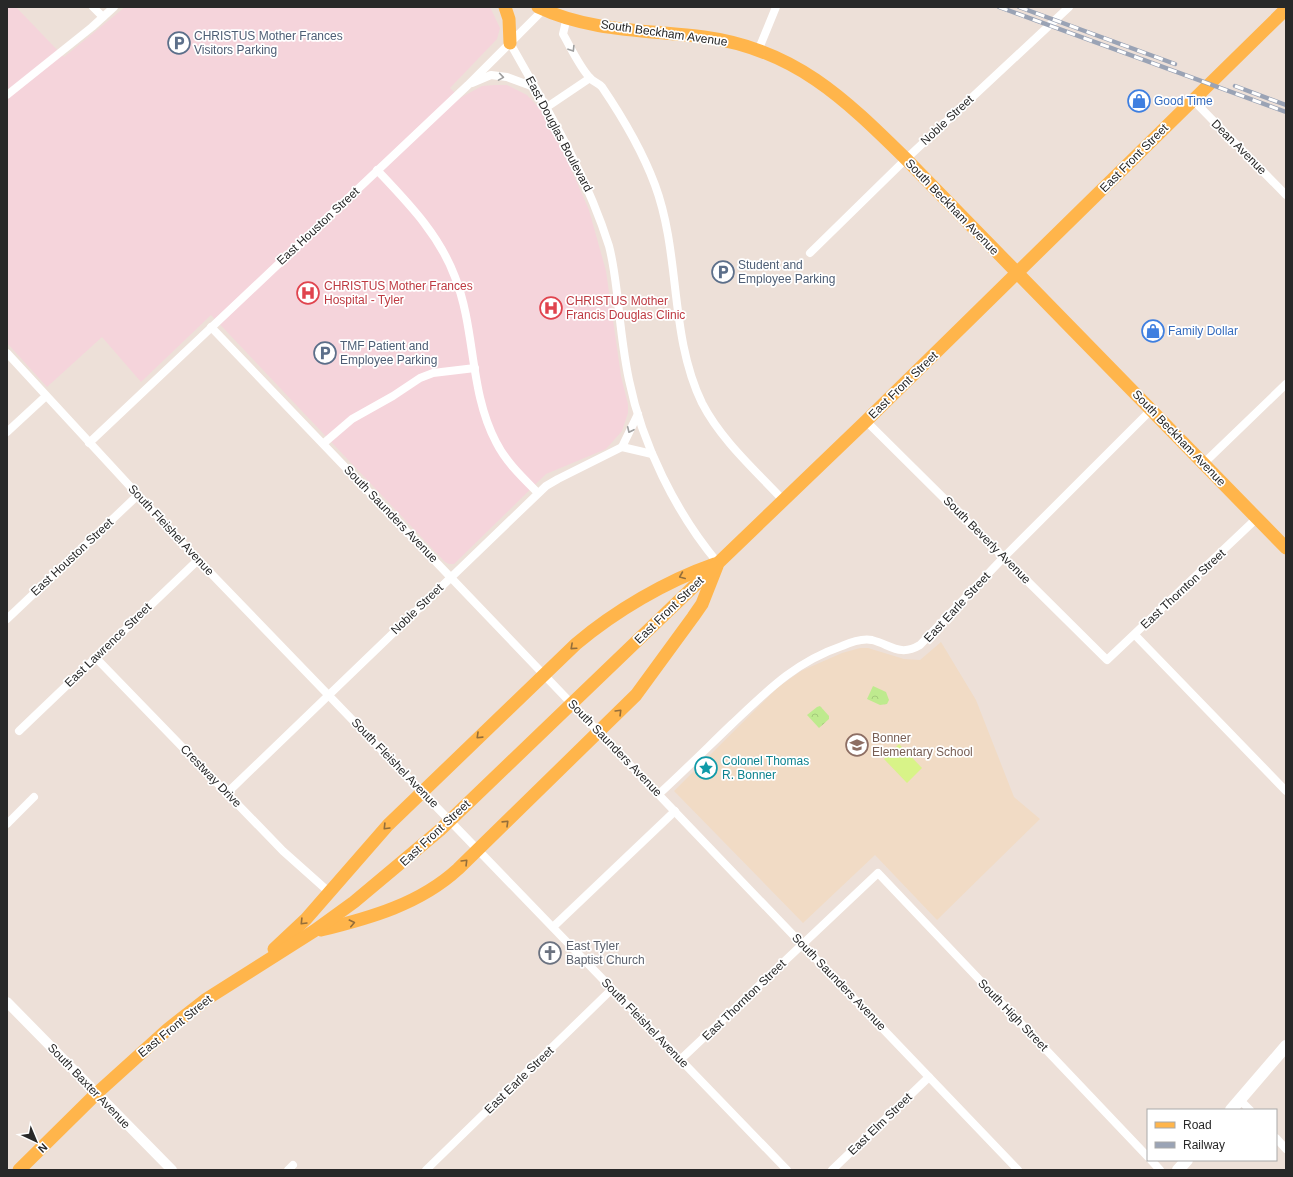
<svg xmlns="http://www.w3.org/2000/svg" width="1293" height="1177" font-family="Helvetica,sans-serif">
<style>
.education{fill:#f1dbc5}
.medical{fill:#f5d4db}
.park{fill:url(#park-crowns)}
.pitch{fill:#d8f388}
.lines{fill:none;stroke-linecap:round;stroke-linejoin:round}
.minor{stroke:#fff;stroke-width:8}
.tertiary{stroke:#fff;stroke-width:10}
.secondary{stroke:#fff;stroke-width:12}
.primary{stroke:#ffb54b;stroke-width:13}
.rail-casing{stroke:#9aa3b5;stroke-width:4.5}
.rail{stroke:#fff;stroke-width:3;stroke-dasharray:9;stroke-linecap:butt}
.oneway{stroke:#9e9e9e}
.oneway2{stroke:#946e3a}
.labels{text-anchor:middle;stroke-width:3.5;stroke-linejoin:round;paint-order:stroke}
.street-label{font-size:12px;fill:#282828;stroke:#fff}
.service-label{font-size:12px;fill:#4e5e75;stroke:#fff;text-anchor:start}
.shop-label{font-size:12px;fill:#366cbe;stroke:#fff;text-anchor:start}
.health-label{font-size:12px;fill:#be3a42;stroke:#fff;text-anchor:start}
.education-label{font-size:12px;fill:#785e54;stroke:#fff;text-anchor:start}
.culture-label{font-size:12px;fill:#0d838f;stroke:#fff;text-anchor:start}
.worship-label{font-size:12px;fill:#5b616d;stroke:#fff;text-anchor:start}
</style>
<defs>
<pattern id="park-crowns" width="20" height="18" patternUnits="userSpaceOnUse"><rect width="20" height="18" fill="#beea8e"/><path d="M2 6a3 3 0 1 1 6 0M12 15a3 3 0 1 1 6 0" fill="none" stroke="#a3c97a"/></pattern>
</defs>
<rect width="100%" height="100%" fill="#ede0d8"/>
<path class="education" d="M941,642l35,58 38,97 26,22 -103,101 -62,-65 -72,68 -129,-132 103,-103 24,-17 41,-18 18,-5h8l36,11 16,1z"/>
<path class="medical" d="M7,7h9l48,50 61,-50h365l10,21 -3,11 -47,49 10,10 22,-12 12,-1h13l20,10 14,15 26,50 22,50 17,61 15,105 7,28v9l-6,18 -16,18 -60,25 -92,90h-5l-4,-2 -234,-247 -70,67 -39,-45 -55,50 -40,-44z"/>
<g class="park">
<path d="M873,686l13,6 3,8 -2,4 -7,1 -13,-6z"/>
<path d="M820,706l9,10v3l-10,9 -12,-13 10,-8z"/>
</g>
<path class="pitch" d="M899,744l23,24 -15,15 -23,-24z"/>
<g class="lines">
<g class="minor">
<path d="M93,7l10,10"/>
<path d="M567,17l-4,17c8,14 16,32 27,44 3,4 9,5 12,9 21,31 40,63 53,98 26,70 14,150 47,218 19,37 53,67 81,97"/>
<path d="M510,43c37,66 76,130 99,203 4,15 6,31 8,47 3,29 6,59 12,87 13,64 47,133 89,183"/>
<path d="M758,51l18,-44"/>
<path d="M472,83l19,-8 16,2 27,10"/>
<path d="M7,95l85,-68 22,-20"/>
<path d="M1193,100l93,95"/>
<path d="M547,107l43,-29"/>
<path d="M377,170c31,33 62,64 78,107 21,53 14,114 41,165 10,20 26,35 42,51"/>
<path d="M810,253l96,-94 163,-152"/>
<path d="M211,327l807,843"/>
<path d="M7,353l191,207 589,610"/>
<path d="M866,421l241,239 150,-142"/>
<path d="M7,432l39,-36"/>
<path d="M89,443l379,-358 75,-75"/>
<path d="M324,443l28,-24 41,-23 27,-18 13,-5 42,-5"/>
<path d="M622,447l30,7"/>
<path d="M1203,464l83,-80"/>
<path d="M7,619l131,-124"/>
<path d="M1135,635l151,156"/>
<path d="M95,657l188,194 46,41"/>
<path d="M19,731l179,-171"/>
<path d="M228,792l318,-306 12,-7 64,-32 16,-33"/>
<path d="M659,794c25,-23 48,-46 73,-70 35,-33 63,-62 110,-78 9,-4 20,-8 30,-6 19,5 28,17 48,5l85,-89 146,-146"/>
<path d="M7,824l27,-27"/>
<path d="M553,927l122,-116"/>
<path d="M680,1060l198,-187 270,284"/>
<path d="M1240,1100l10,10"/>
<path d="M1276,1138l10,11"/>
<path d="M1151,1160l9,10"/>
<path d="M288,1170l5,-5"/>
<path d="M426,1170l186,-181"/>
<path d="M832,1170l97,-93"/>
</g>
<path class="tertiary" d="M7,1002l165,168"/>
<g class="secondary">
<path d="M1231,1110l55,-64"/>
<path d="M1178,1170l9,-10"/>
</g>
<g class="primary">
<path d="M505,7l4,12 1,24"/>
<path d="M538,7c52,25 111,23 166,30 90,12 140,61 202,122l380,389"/>
<path d="M321,930c49,-12 99,-26 137,-61l178,-174 57,-78 9,-13 15,-38"/>
<path d="M274,949l32,-30 82,-94 188,-181c39,-33 90,-63 139,-80"/>
<path d="M19,1170l77,-76 72,-65 37,-29 109,-69 40,-29 86,-72 426,-409 420,-412"/>
</g>
<g class="rail-casing">
<g id="rail">
<path d="M999,7l287,105"/>
<path d="M1019,7l156,57"/>
<path d="M1235,86l51,19"/>
</g>
</g>
<use href="#rail" class="rail"/>
</g>
<defs><path id="oneway-chevron" d="M-2-3.5L2.5 0L-2 3.5" fill="none" stroke-width="1.6" stroke-linecap="round" stroke-linejoin="round"/></defs>
<g class="oneway">
<use href="#oneway-chevron" transform="translate(572 49) rotate(58)"/>
<use href="#oneway-chevron" transform="translate(501 77) rotate(9)"/>
<use href="#oneway-chevron" transform="translate(630 430) rotate(115)"/>
</g>
<g class="oneway2">
<use href="#oneway-chevron" transform="translate(682 576) rotate(157)"/>
<use href="#oneway-chevron" transform="translate(573 647) rotate(138)"/>
<use href="#oneway-chevron" transform="translate(619 712) rotate(-45)"/>
<use href="#oneway-chevron" transform="translate(479 736) rotate(136)"/>
<use href="#oneway-chevron" transform="translate(506 823) rotate(-44)"/>
<use href="#oneway-chevron" transform="translate(386 827) rotate(134)"/>
<use href="#oneway-chevron" transform="translate(465 862) rotate(-45)"/>
<use href="#oneway-chevron" transform="translate(303 922) rotate(134)"/>
<use href="#oneway-chevron" transform="translate(352 923) rotate(-13)"/>
</g>
<defs>
<g id="parking-ring" transform="scale(1.15)"><circle r="9.5" fill="#fff" stroke="#5c6f8a" stroke-width="1.5"/><path d="M-3.5-5.5H1a3.5 3.5 0 0 1 0 7H-1V5.5H-3.5ZM-1-3.4V-.6H.8a1.4 1.4 0 0 0 0-2.8Z" fill="#5c6f8a"/></g>
<g id="shop-ring" transform="scale(1.15)"><circle r="9.5" fill="#fff" stroke="#3f7fe0" stroke-width="1.5"/><path d="M-5-2.5h2.3a2.7 3.5 0 0 1 5.4 0H5L5.5 6h-11ZM-1.5-2.5h3a1.5 2.3 0 0 0-3 0Z" fill="#3f7fe0"/></g>
<g id="hospital-ring" transform="scale(1.15)"><circle r="9.5" fill="#fff" stroke="#e0444e" stroke-width="1.5"/><path d="M-5-5h3v3.5h4V-5h3V5h-3V1.5h-4V5h-3Z" fill="#e0444e"/></g>
<g id="school-ring" transform="scale(1.15)"><circle r="9.5" fill="#fff" stroke="#8d6e63" stroke-width="1.5"/><path d="M0-5L7-2L0 1L-7-2ZM-4 1L0 2.5L4 1V4Q0 6-4 4Z" fill="#8d6e63"/></g>
<g id="sight-ring" transform="scale(1.15)"><circle r="9.5" fill="#fff" stroke="#0f9aa8" stroke-width="1.5"/><path d="M0-6L1.8-2.2L6-1.7L2.9 1.2L3.7 5.4L0 3.3L-3.7 5.4L-2.9 1.2L-6-1.7L-1.8-2.2Z" fill="#0f9aa8"/></g>
<g id="church-ring" transform="scale(1.15)"><circle r="9.5" fill="#fff" stroke="#6b7280" stroke-width="1.5"/><path d="M-1.2-6h2.4v3.5h3.3v2.4h-3.3V6h-2.4V-.1h-3.3v-2.4h3.3Z" fill="#6b7280"/></g>
</defs>
<g fill-rule="evenodd">
<use href="#parking-ring" x="179" y="43"/>
<use href="#shop-ring" x="1139" y="101"/>
<use href="#parking-ring" x="723" y="272"/>
<use href="#hospital-ring" x="308" y="293"/>
<use href="#hospital-ring" x="551" y="308"/>
<use href="#shop-ring" x="1153" y="331"/>
<use href="#parking-ring" x="325" y="353"/>
<use href="#school-ring" x="857" y="745"/>
<use href="#sight-ring" x="706" y="768"/>
<use href="#church-ring" x="550" y="953"/>
</g>
<g class="labels">
<g class="street-label">
<text transform="translate(664 33) rotate(8)" y="4">South Beckham Avenue</text>
<text transform="translate(947 120) rotate(-43)" y="4">Noble Street</text>
<text transform="translate(559 134) rotate(62)" y="4">East Douglas Boulevard</text>
<text transform="translate(1239 147) rotate(45)" y="4">Dean Avenue</text>
<text transform="translate(1134 158) rotate(-45)" y="4">East Front Street</text>
<text transform="translate(952 207) rotate(46)" y="4">South Beckham Avenue</text>
<text transform="translate(318 226) rotate(-43)" y="4">East Houston Street</text>
<text transform="translate(903 385) rotate(-44)" y="4">East Front Street</text>
<text transform="translate(1179 438) rotate(46)" y="4">South Beckham Avenue</text>
<text transform="translate(391 514) rotate(46)" y="4">South Saunders Avenue</text>
<text transform="translate(171 530) rotate(47)" y="4">South Fleishel Avenue</text>
<text transform="translate(987 540) rotate(45)" y="4">South Beverly Avenue</text>
<text transform="translate(72 557) rotate(-43)" y="4">East Houston Street</text>
<text transform="translate(1183 589) rotate(-43)" y="4">East Thornton Street</text>
<text transform="translate(957 607) rotate(-47)" y="4">East Earle Street</text>
<text transform="translate(417 609) rotate(-44)" y="4">Noble Street</text>
<text transform="translate(669 610) rotate(-44)" y="4">East Front Street</text>
<text transform="translate(108 645) rotate(-44)" y="4">East Lawrence Street</text>
<text transform="translate(615 748) rotate(46)" y="4">South Saunders Avenue</text>
<text transform="translate(395 763) rotate(46)" y="4">South Fleishel Avenue</text>
<text transform="translate(211 776) rotate(46)" y="4">Crestway Drive</text>
<text transform="translate(435 833) rotate(-43)" y="4">East Front Street</text>
<text transform="translate(839 982) rotate(46)" y="4">South Saunders Avenue</text>
<text transform="translate(744 1000) rotate(-44)" y="4">East Thornton Street</text>
<text transform="translate(1013 1015) rotate(46)" y="4">South High Street</text>
<text transform="translate(645 1023) rotate(46)" y="4">South Fleishel Avenue</text>
<text transform="translate(175 1026) rotate(-39)" y="4">East Front Street</text>
<text transform="translate(519 1080) rotate(-44)" y="4">East Earle Street</text>
<text transform="translate(89 1086) rotate(46)" y="4">South Baxter Avenue</text>
<text transform="translate(880 1124) rotate(-44)" y="4">East Elm Street</text>
</g>
<g class="service-label">
<text x="194" y="40">CHRISTUS Mother Frances<tspan x="194" dy="14">Visitors Parking</tspan></text>
<text x="738" y="269">Student and<tspan x="738" dy="14">Employee Parking</tspan></text>
<text x="340" y="350">TMF Patient and<tspan x="340" dy="14">Employee Parking</tspan></text>
</g>
<g class="shop-label">
<text x="1154" y="105">Good Time</text>
<text x="1168" y="335">Family Dollar</text>
</g>
<g class="health-label">
<text x="324" y="290">CHRISTUS Mother Frances<tspan x="324" dy="14">Hospital - Tyler</tspan></text>
<text x="566" y="305">CHRISTUS Mother<tspan x="566" dy="14">Francis Douglas Clinic</tspan></text>
</g>
<g class="education-label">
<text x="872" y="742">Bonner<tspan x="872" dy="14">Elementary School</tspan></text>
</g>
<g class="culture-label">
<text x="722" y="765">Colonel Thomas<tspan x="722" dy="14">R. Bonner</tspan></text>
</g>
<g class="worship-label">
<text x="566" y="950">East Tyler<tspan x="566" dy="14">Baptist Church</tspan></text>
</g>
</g>
<rect width="1293" height="1177" fill="none" stroke="#282828" stroke-width="16"/>
<rect x="1147" y="1109" width="130" height="52" fill="#ffffff" stroke="#a9a9a9"/>
<rect x="1155" y="1122" width="20" height="6" fill="#ffb54b" stroke="#a9a9a9"/>
<text x="1183" y="1129" font-size="12" fill="#282828">Road</text>
<rect x="1155" y="1142" width="20" height="6" fill="#9aa3b5" stroke="#a9a9a9"/>
<text x="1183" y="1149" font-size="12" fill="#282828">Railway</text>
<g transform="translate(36 1141) rotate(136)" stroke="#ffffff" stroke-width="3" paint-order="stroke">
<path d="M0-3L7 15L0 10L-7 15Z" fill="#282828"/>
<text y="-6" font-size="11" font-weight="bold" text-anchor="middle" fill="#282828">N</text>
</g>
</svg>
